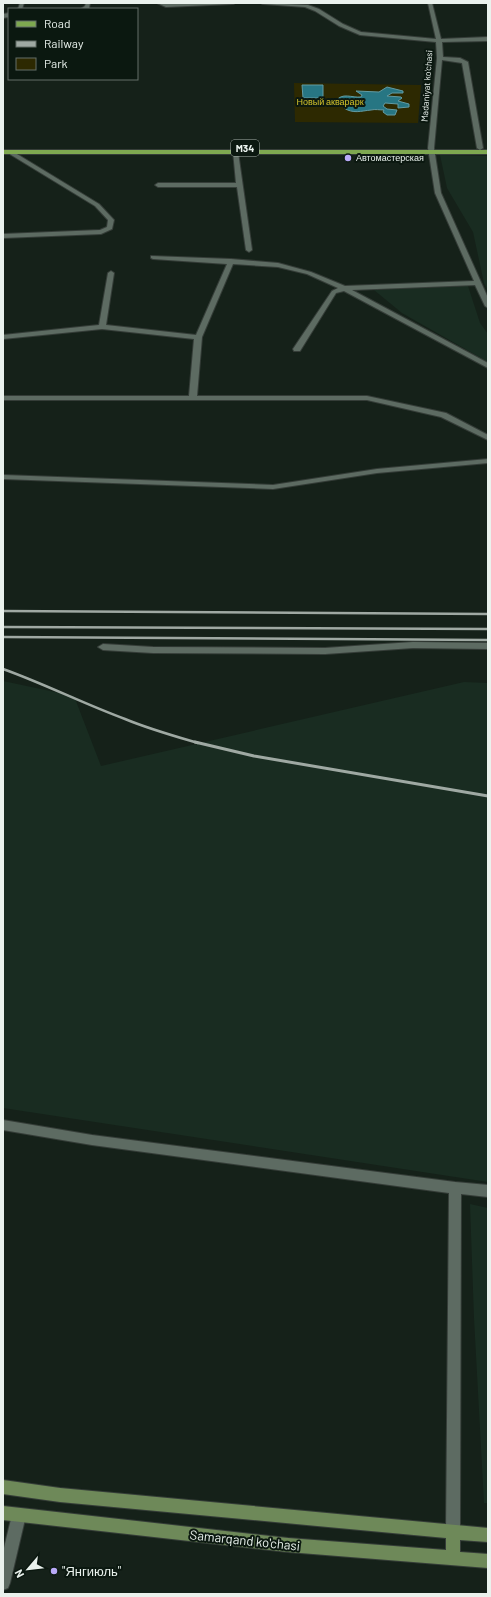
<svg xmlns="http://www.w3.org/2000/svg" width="491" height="1597" font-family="Barlow,sans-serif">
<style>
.built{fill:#192c21}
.green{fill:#2d2901}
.water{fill:#277683;stroke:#629ba3}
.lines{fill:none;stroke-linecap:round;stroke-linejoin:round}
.minor-casing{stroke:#353d38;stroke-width:2}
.secondary-casing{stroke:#353d38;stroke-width:2}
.primary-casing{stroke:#353d38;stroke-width:2}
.minor{fill:#5d6b62;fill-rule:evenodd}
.secondary{fill:#6e8959;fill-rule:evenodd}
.primary{fill:#7ea850;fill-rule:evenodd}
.rail-far1{stroke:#9fa9a3;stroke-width:2.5}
.rail{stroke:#9fa9a3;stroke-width:3}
.poi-dot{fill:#b9aaf7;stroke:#0b1810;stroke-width:1.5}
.labels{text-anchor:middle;stroke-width:4;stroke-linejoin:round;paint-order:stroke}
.far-street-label{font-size:9px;fill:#eaf2ed;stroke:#0b1810}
.far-park-label{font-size:9px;fill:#d3c22b;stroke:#0b1810}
.far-poi-label{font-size:9px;fill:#eaf2ed;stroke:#0b1810;text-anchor:start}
.shield{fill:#0b1810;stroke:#a7b1ab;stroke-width:1}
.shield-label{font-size:10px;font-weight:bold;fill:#eaf2ed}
.near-street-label{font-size:13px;fill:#eaf2ed;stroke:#0b1810}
.near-poi-label{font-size:13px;fill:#eaf2ed;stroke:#0b1810;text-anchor:start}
</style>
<rect width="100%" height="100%" fill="#152119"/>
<g class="built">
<path d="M440,155l48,1v134l-4,-7 -11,-51 -26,-44z"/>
<path d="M468,286l12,37 8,11v28l-86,-49 -28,-23z"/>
<path d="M3,681l71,15 27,70 363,-84 24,1v499l-485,-74z"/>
<path d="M470,1204l18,4v295h-4l-10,-185z"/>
</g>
<path class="green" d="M294,83l127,2 -3,38 -123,-1z"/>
<g class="water">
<path d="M302,85h21v13h-20z"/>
<path d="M387,87l16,4v2h-11l-5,3 14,1 1,1 -4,3 11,3v3l-11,1v-4l-13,-1 -2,3 4,3 10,1 -2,5h-8l-4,-3 1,-2c-4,0 -9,-1 -13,0 -10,1 -18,4 -27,-2l2,-2 -10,-5c6,-9 16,-3 25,-4l1,-2 -6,-4 23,1z"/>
</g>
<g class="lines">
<g class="minor-casing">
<g id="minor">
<path d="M20,3h4l-2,6h-4z"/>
<path d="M86,3h4l-1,5 -8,1 4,-3z"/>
<path d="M157,3l10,1 68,-1 -2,1 -67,3z"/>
<path d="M261,3l47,2 11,4 24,15 18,8 75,7 -8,-36h4l9,36 47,-2v4l-46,1 1,15 17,1 8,4 15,86 -3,2 -3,-2 -15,-85 -20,-3 -8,88 7,45 47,105v10l-3,-2 -10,-21 -123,5 136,73v5l-144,-77 -8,2 -36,58h-6l-1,-2 39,-58 6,-3 -31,-14 -29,-7 -45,-3 -31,73 -5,59h170l79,17 42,22v5l-47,-23 -74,-17h-364v-4h186l5,-57 -92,-10 -99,10v-4l96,-10 9,-52 3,-2 3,2 -8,52 90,10 31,-71 -74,-5 -2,-1v-2l80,3 47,4 33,9 34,14 129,-5 -39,-88 -7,-45 9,-90 -1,-16 -76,-7 -21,-9 -24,-15 -10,-4 -42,-3z"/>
<path d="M9,13v4l-6,1v-4z"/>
<path d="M8,151h4l87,53 15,16 -2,9 -11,5 -98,4v-4l97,-4 7,-3 1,-7 -13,-14 -87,-53z"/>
<path d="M233,151l5,1 14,98 -3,2 -3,-2 -9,-63h-79l-3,-2 3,-2h78z"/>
<path d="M488,459v4l-111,10 -104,16 -270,-10v-4l270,10 104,-16z"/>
<path d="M413,642l75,1v6l-75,-1 -88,6 -172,-1 -50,-3 -5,-3 5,-3 50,3 172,1z"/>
<path d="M3,1120l89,15 363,47 33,3v12l-27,-3 -1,339 -2,5 -5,2 -5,-2 -2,-5 3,-340 -357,-48 -89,-15z"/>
<path d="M19,1508l5,2 2,5 -16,68 -2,5 -5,2v-38l9,-37 2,-5z"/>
</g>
</g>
<g class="secondary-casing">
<path id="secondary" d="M3,1480l57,8 428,40v14l-28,-2v12l28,2v14l-200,-16 -285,-32v-14l285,32 158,12v-12l-386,-36 -57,-8z"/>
</g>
<g class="primary-casing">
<rect id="primary" x="3" y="150" width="485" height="4"/>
</g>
<use href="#minor" class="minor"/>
<use href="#secondary" class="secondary"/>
<use href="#primary" class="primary"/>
<g class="rail-far1">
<path d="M3,611l485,3"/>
<path d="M3,627l485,2"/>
<path d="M3,637l485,3"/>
<path d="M3,669c42,15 81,35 122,50 24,10 49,17 73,24"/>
</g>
<path class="rail" d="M195,742l59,14 234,40"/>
</g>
<g class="poi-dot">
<circle cx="348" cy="158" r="4"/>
<circle cx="54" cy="1571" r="4"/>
</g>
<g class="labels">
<g class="far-street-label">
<text transform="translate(427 86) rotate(-86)" y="3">Madaniyat ko'chasi</text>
</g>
<g class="far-park-label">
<text x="330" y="105">Новый акварарк</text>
</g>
<g class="far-poi-label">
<text x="356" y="161">Автомастерская</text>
</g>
<rect class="shield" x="231" y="140" width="28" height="16" rx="3"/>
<g class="shield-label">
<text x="245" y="152">M34</text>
</g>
<g class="near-street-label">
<text transform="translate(245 1540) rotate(6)" y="5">Samarqand ko'chasi</text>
</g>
<g class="near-poi-label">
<text x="62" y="1576">"Янгиюль"</text>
</g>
</g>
<rect width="491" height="1597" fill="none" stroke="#eaf2ed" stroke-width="8"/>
<rect x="8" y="8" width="130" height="72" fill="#0b1810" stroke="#646f68"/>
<rect x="16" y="21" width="20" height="6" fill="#7ea850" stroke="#646f68"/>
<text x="44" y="28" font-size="12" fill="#eaf2ed">Road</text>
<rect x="16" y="41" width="20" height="6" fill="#9fa9a3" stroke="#646f68"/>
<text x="44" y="48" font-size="12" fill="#eaf2ed">Railway</text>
<rect x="16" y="58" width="20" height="12" fill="#2d2901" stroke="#646f68"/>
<text x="44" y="68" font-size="12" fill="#eaf2ed">Park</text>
<g transform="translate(28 1569) rotate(242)" stroke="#0b1810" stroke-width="3" paint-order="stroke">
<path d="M0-3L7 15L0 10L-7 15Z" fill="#eaf2ed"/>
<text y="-6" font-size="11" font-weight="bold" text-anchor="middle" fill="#eaf2ed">N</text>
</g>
</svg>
